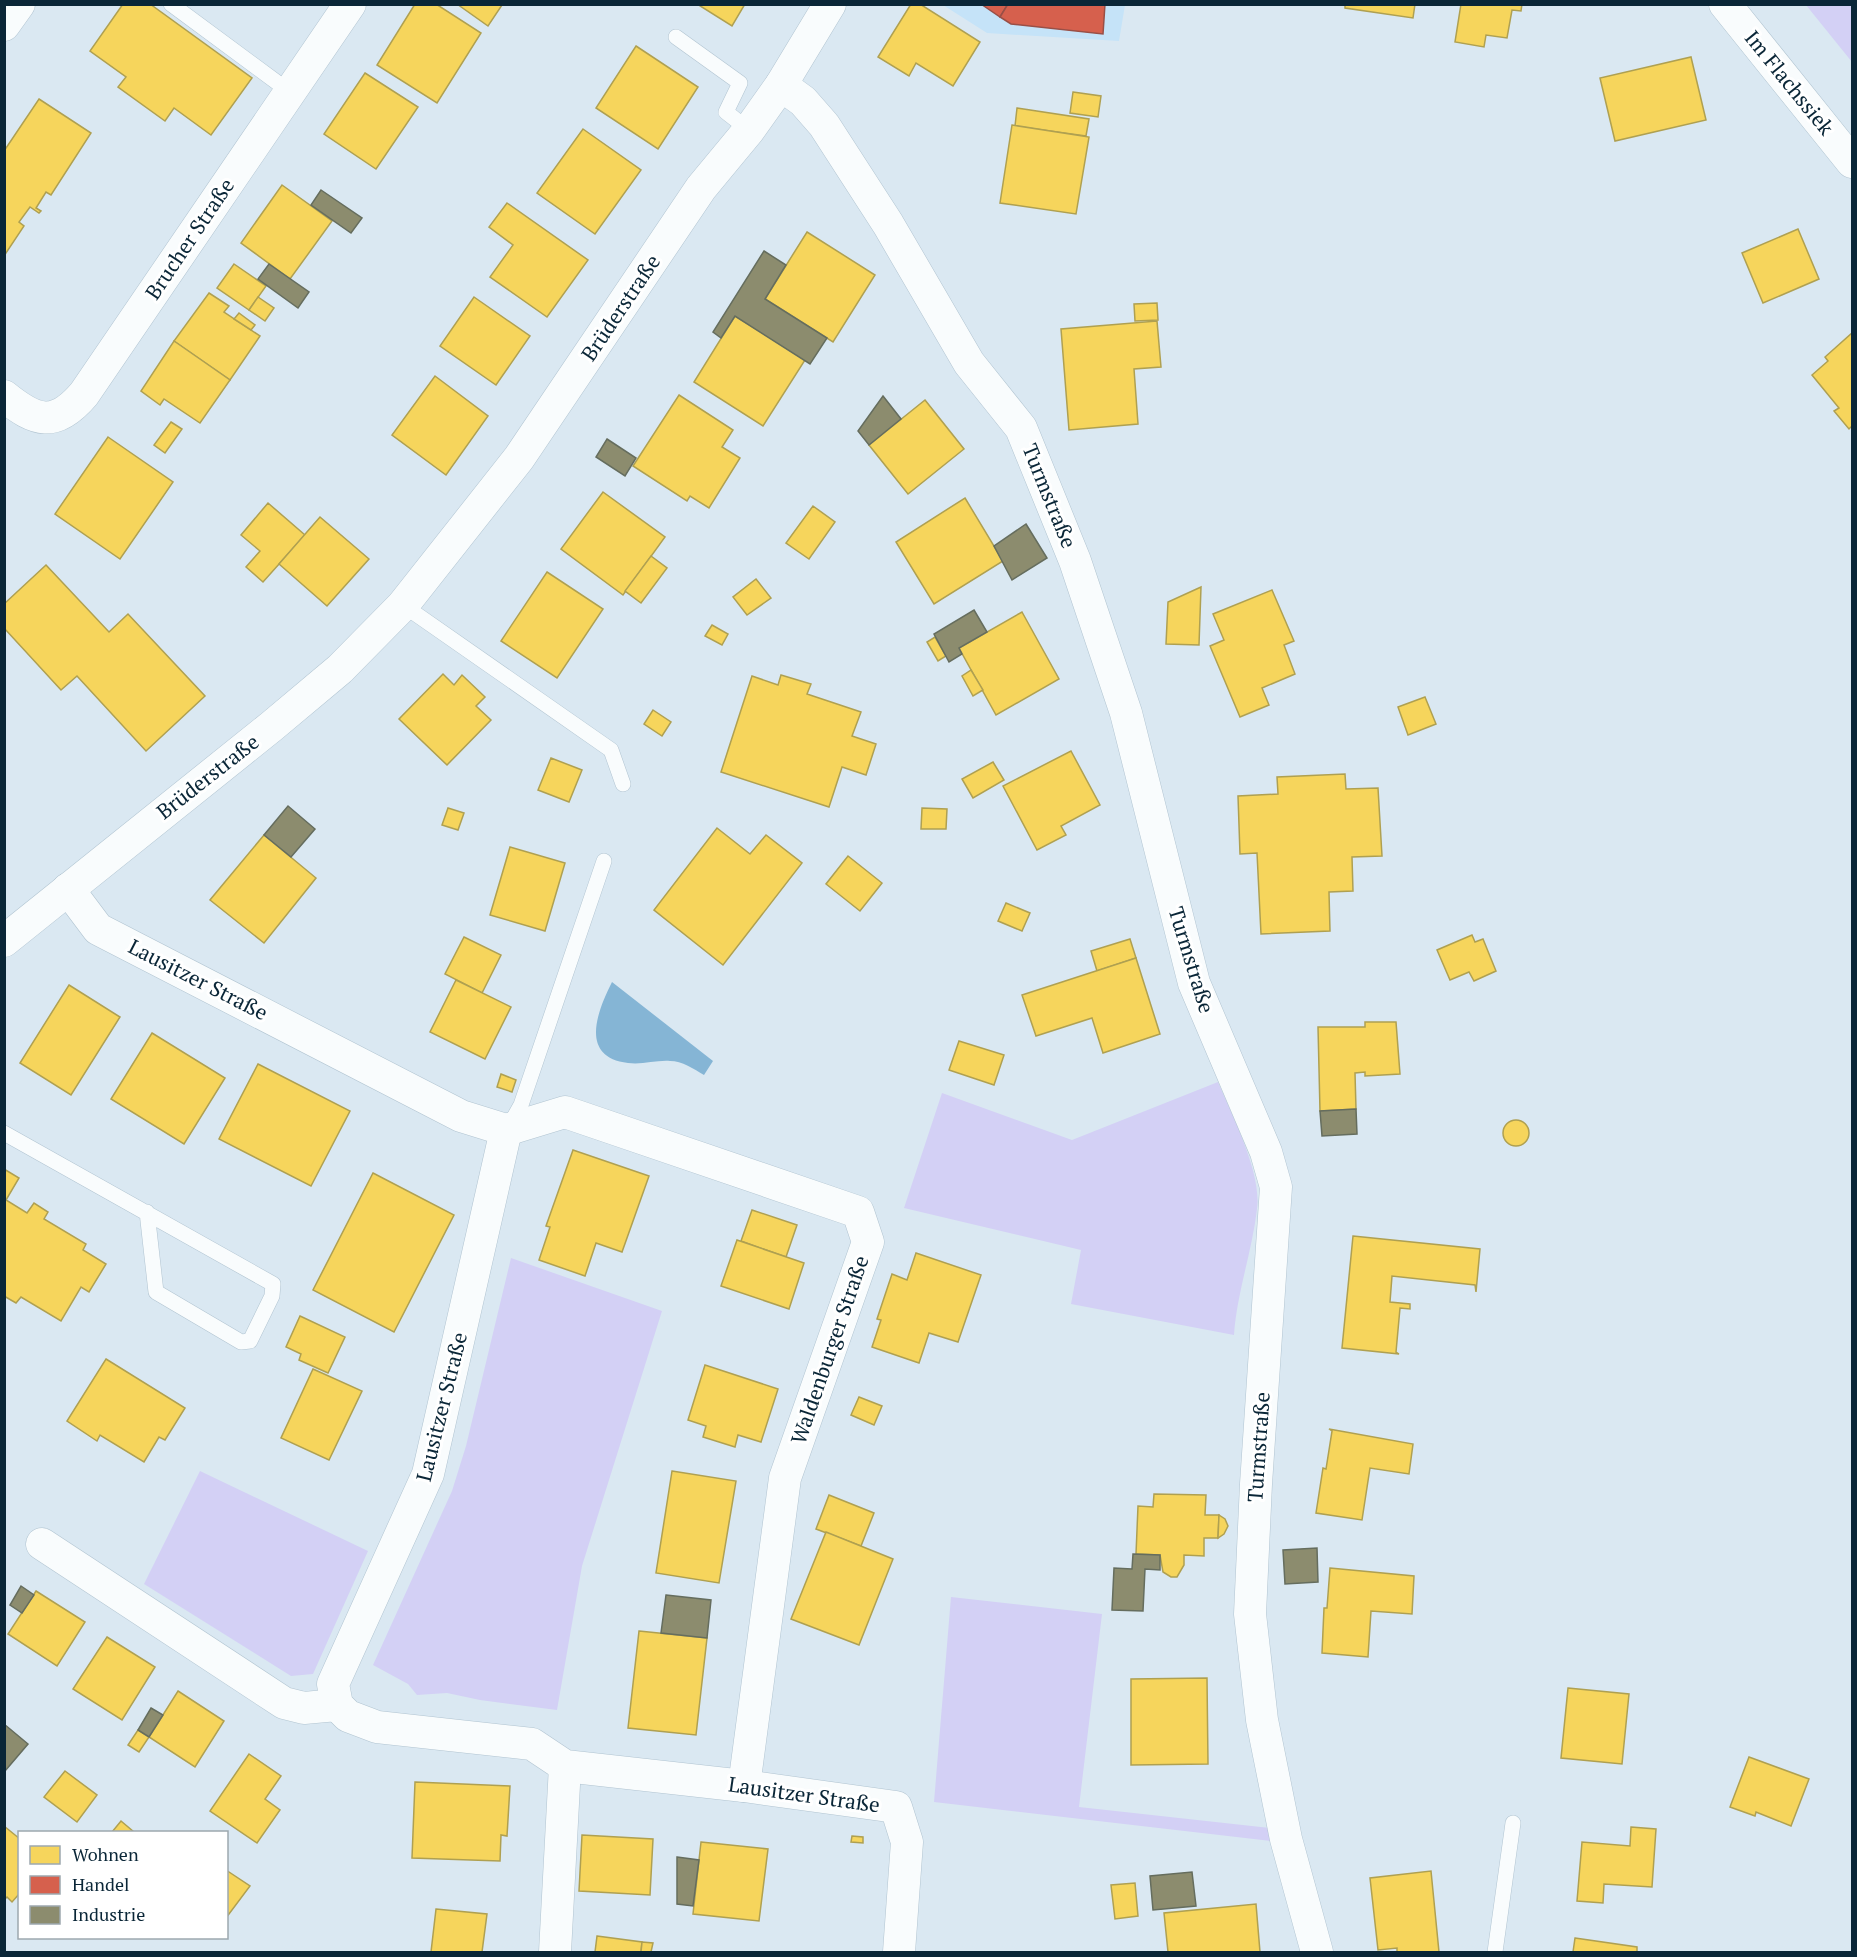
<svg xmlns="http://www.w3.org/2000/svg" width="1857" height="1957" font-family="'PT Serif',serif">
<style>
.built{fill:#c5e3f8}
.green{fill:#d3d0f5}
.water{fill:#85b5d5}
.homes{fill:#f6d55c;stroke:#afa051;stroke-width:1.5}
.shops{fill:#d6604d;stroke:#994f46;stroke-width:1.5}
.industry{fill:#8c8c6e;stroke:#656d5e;stroke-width:1.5}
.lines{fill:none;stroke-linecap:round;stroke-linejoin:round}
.service-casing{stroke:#b1c4d1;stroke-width:16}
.minor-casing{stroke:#b1c4d1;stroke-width:33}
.service{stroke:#f9fcfd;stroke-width:15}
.minor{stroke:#f9fcfd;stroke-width:32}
.labels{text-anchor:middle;stroke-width:6;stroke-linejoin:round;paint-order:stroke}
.street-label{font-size:21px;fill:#0a2637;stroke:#fff}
</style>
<rect width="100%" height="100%" fill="#dae8f2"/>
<path class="built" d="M943,5h182l-6,36 -132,-8z"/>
<g class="green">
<path d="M1806,5h46v57z"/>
<path d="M1218,1082c14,33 44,91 39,127 -5,43 -20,83 -23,126l-163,-31 10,-54 -177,-42 38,-115 130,47z"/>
<path d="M511,1258l151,53 -80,255 -25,144 -77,-10 -33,-7 -30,2 -9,-11 -35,-19 79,-174 14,-45z"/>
<path d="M200,1471l168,80 -55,123 -22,2 -147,-92z"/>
<path d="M951,1597l151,17 -23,193 191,21 1,13 -337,-39z"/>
</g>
<path class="water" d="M612,982l101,79 -9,14c-10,-6 -22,-14 -34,-14 -14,-1 -28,4 -42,2 -49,-6 -31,-51 -16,-81z"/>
<g class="homes">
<path d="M123,4h27l102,74 -41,57 -37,-27 -9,13 -47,-34 8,-10 -36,-26z"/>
<path d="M415,4h21l45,29 -44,70 -60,-38z"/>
<path d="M457,4h45v1l-14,21z"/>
<path d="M697,4h48l-13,22z"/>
<path d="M911,4h9l60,38 -27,44 -37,-23 -7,13 -31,-19z"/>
<path d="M1345,4h70l-2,14 -68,-10z"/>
<path d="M1461,4h61l-1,7 -9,-1 -5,28 -21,-3 -2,12 -29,-5z"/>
<path d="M636,46l62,41 -40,62 -62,-41z"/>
<path d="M1691,57l15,63 -91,21 -15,-63z"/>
<path d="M365,73l53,34 -42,62 -52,-35z"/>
<path d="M1073,92l28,4 -3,21 -28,-4z"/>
<path d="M39,99l52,34 -40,62 -5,-3 -10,16 5,3 -2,2 -9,-6 -11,15 5,4 -20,30v-105z"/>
<path d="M1017,108l72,11 -3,17 -71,-10z"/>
<path d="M1012,125l77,12 -13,77 -76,-11z"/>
<path d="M583,129l58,41 -46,64 -58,-41z"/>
<path d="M282,185l50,36 -42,58 -49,-36z"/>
<path d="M507,203l81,57 -41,57 -57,-40 23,-32 -24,-18z"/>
<path d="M1798,229l21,50 -56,24 -21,-50z"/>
<path d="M807,232l68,43 -42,67 -68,-43z"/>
<path d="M234,264l32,22 -17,24 -32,-22z"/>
<path d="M209,293l20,13 -5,6 36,24 -30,44 -56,-39z"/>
<path d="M258,297l16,11 -9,13 -16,-11z"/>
<path d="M474,297l56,39 -34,49 -56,-39z"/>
<path d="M1157,303l1,17 -23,1 -1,-17z"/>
<path d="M239,313l16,12 -4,5 -17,-11z"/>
<path d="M735,316l70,44 -42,66 -69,-44z"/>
<path d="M1157,321l4,46 -27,2 4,55 -69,6 -8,-101z"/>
<path d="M1852,333v93l-3,3 -15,-18 5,-3 -27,-33 16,-14 -3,-4z"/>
<path d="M174,341l56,39 -30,43 -36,-24 -4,6 -19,-14z"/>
<path d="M435,376l53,40 -42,59 -54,-40z"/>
<path d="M679,395l54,35 -11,17 18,11 -31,50 -19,-12 -3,5 -54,-35z"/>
<path d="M925,400l39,49 -56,45 -39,-49z"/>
<path d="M171,422l11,7 -17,24 -11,-8z"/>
<path d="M108,437l65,45 -53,77 -65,-45z"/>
<path d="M603,492l62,45 -42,58 -62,-46z"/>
<path d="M965,498l38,63 -69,43 -38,-62z"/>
<path d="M268,503l37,32 -42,47 -17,-15 14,-16 -19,-16z"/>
<path d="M813,506l22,16 -26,37 -23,-16z"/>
<path d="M320,517l49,42 -42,47 -48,-42z"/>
<path d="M651,556l16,12 -26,35 -16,-12z"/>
<path d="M46,565l63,67 19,-18 77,82 -59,55 -69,-75 -16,14 -57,-62v-24z"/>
<path d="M547,572l56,37 -46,69 -56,-37z"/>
<path d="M756,579l15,19 -24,17 -14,-18z"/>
<path d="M1201,587l-2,58 -33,-1 2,-42z"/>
<path d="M1272,590l22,51 -10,4 11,29 -33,14 7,17 -29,12 -30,-71 14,-6 -11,-26z"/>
<path d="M1022,612l37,67 -63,36 -37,-67z"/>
<path d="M712,625l16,9 -6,11 -17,-9z"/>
<path d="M935,637l11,19 -8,5 -11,-19z"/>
<path d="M971,670l12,20 -10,6 -11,-20z"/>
<path d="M443,674l11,11 8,-10 23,22 -9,9 15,14 -44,45 -48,-46z"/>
<path d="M781,675l30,9 -4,10 54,18 -9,24 24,8 -10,31 -24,-8 -13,40 -108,-35 31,-96 26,9z"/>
<path d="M1425,697l11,27 -28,11 -10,-28z"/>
<path d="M653,710l18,12 -9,14 -18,-12z"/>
<path d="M1071,751l29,54 -39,21 5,9 -29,15 -34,-64z"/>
<path d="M551,758l31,12 -13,32 -31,-12z"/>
<path d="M993,762l11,18 -31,18 -11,-19z"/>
<path d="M1345,774l1,15 32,-1 4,68 -30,1 1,34 -24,1 1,39 -69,3 -4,-81 -17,1 -2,-58 40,-2 -1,-17z"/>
<path d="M448,808l16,5 -6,17 -16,-5z"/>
<path d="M922,808l25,1 -1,20h-25z"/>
<path d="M717,828l33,26 16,-19 36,28 -79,102 -69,-55z"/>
<path d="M264,835l52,43 -52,65 -54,-43z"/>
<path d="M510,847l55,16 -20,68 -55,-16z"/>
<path d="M848,856l34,27 -22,28 -34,-27z"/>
<path d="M1006,903l24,10 -8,18 -24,-10z"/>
<path d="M1472,935l3,7 8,-3 13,32 -22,10 -5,-9 -19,8 -13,-30z"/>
<path d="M464,937l37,18 -19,38 -37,-19z"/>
<path d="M1130,939l6,19 -39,13 -6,-20z"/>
<path d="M1136,958l24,76 -57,19 -11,-35 -56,18 -14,-41z"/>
<path d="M456,980l55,27 -26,52 -55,-27z"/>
<path d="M69,985l51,32 -49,78 -51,-32z"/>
<path d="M1365,1022h31l4,52 -35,2v-4l-10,1 1,36 -36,2 -2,-84h47z"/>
<path d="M152,1033l73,45 -41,66 -73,-45z"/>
<path d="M959,1041l45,14 -10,30 -45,-15z"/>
<path d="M258,1064l92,47 -39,75 -92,-47z"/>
<path d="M501,1074l15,6 -4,12 -15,-5z"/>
<circle cx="1516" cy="1133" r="13"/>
<path d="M573,1150l76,26 -27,76 -26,-9 -11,33 -46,-16 11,-33 -4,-1z"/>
<path d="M4,1169l15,9 -13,22 21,13 7,-10 14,9 -4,7 42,25 -3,6 23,14 -17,28 -8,-5 -20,34 -40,-24 -5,6 -12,-7z"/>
<path d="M373,1173l81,42 -60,117 -81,-42z"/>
<path d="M752,1210l45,15 -11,32 -45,-16z"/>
<path d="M1353,1236l127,13 -4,43 -1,-7 -83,-9 -2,26 20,2v5l-10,-1 -4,44 3,2 -57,-6z"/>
<path d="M737,1240l67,23 -15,46 -68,-23z"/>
<path d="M916,1253l65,22 -23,67 -29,-9 -10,30 -47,-16 9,-27 -4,-1 15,-45 15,6z"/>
<path d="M300,1316l45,21 -17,36 -29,-13 2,-6 -15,-7z"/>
<path d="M106,1359l79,49 -20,32 -6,-3 -15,25 -44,-27 -3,6 -30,-20z"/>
<path d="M705,1365l73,24 -17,53 -23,-7 -3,12 -32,-10 3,-11 -18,-6z"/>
<path d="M313,1369l49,22 -33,69 -48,-22z"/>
<path d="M859,1397l23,9 -8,19 -23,-10z"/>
<path d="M1329,1429l84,15 -4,30 -39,-6 -8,52 -46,-7 7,-45 3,1 6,-38z"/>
<path d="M672,1471l64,10 -17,102 -63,-10z"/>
<path d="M1154,1494l52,1 -1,20h14l-1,23h-14v18l-20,-1v10l-7,12h-6l-8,-5 -3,-17 -24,-1 2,-48 15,1z"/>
<path d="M829,1495l45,18 -13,33 -45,-17z"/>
<path d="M1219,1515l6,4 3,7 -4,8 -6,4z"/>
<path d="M826,1532l67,27 -34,86 -68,-26z"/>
<path d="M1330,1568l84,8 -2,38 -41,-3 -3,46 -46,-4 2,-45h3z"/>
<path d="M36,1591l49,31 -28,44 -49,-32z"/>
<path d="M639,1631l68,7 -11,97 -68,-7z"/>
<path d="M107,1637l48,30 -33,53 -49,-31z"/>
<path d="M1207,1678l1,86 -77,1v-86z"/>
<path d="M1568,1688l61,6 -7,70 -61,-6z"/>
<path d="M178,1691l46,30 -29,46 -46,-30z"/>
<path d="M138,1730l11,7 -10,15 -11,-7z"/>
<path d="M249,1754l32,22 -16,23 15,11 -23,33 -47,-32z"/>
<path d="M1749,1757l60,22 -18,47 -35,-14 -1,4 -25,-9z"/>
<path d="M65,1771l32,24 -20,27 -33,-25z"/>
<path d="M415,1782l95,4 -3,50 -6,-1 -1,26 -88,-3z"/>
<path d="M121,1821l13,11h-22z"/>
<path d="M4,1826l16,13v54l-8,9 -5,-5 -3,3z"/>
<path d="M1631,1827l25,2 -4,58 -48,-3 -1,19 -26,-2 5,-59 48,4z"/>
<path d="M582,1835l71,4 -3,56 -71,-4z"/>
<path d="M852,1836l11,1v6l-12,-1z"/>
<path d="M701,1842l67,7 -9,72 -66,-7z"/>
<path d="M226,1870l24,16 -24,32z"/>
<path d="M1431,1871l8,81h-42v-4l-19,2 -8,-72z"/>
<path d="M1135,1883l3,33 -23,3 -4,-34z"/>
<path d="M1256,1904l4,48h-92l-4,-39z"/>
<path d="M436,1909l51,5 -5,38h-51z"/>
<path d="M597,1936l45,6 -1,10h-46z"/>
<path d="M1575,1938l62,9v5h-64z"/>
<path d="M642,1942l11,1 -2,9h-10z"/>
</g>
<g class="shops">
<path d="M981,4h27l-8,13z"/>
<path d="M1008,4h97l-2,30 -92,-10 -11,-7z"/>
</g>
<g class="industry">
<path d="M321,190l41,28 -11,15 -40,-28z"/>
<path d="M764,251l22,14 -21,34 62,39 -17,26 -75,-48 -14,22 -8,-6z"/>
<path d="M269,264l40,28 -11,16 -40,-29z"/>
<path d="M883,396l18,23 -32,26 -11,-14z"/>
<path d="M607,439l29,19 -11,18 -29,-19z"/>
<path d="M1026,524l21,34 -35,22 -18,-34z"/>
<path d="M974,610l13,22 -28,16 3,6 -13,8 -15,-28z"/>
<path d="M288,806l27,23 -24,28 -27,-22z"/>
<path d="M1356,1109l1,25 -35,2 -2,-25z"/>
<path d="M1317,1548l1,34 -33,2 -2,-34z"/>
<path d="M1133,1554l27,1v15l-15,-1 -2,42 -31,-1 2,-42 18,1z"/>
<path d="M21,1586l13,9 -12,18 -12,-8z"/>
<path d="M666,1595l45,5 -4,38 -46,-5z"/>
<path d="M151,1708l12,7 -14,22 -11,-7z"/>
<path d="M4,1724l24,20 -23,27h-1z"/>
<path d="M677,1857l22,3 -6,46 -16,-2z"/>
<path d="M1192,1872l4,34 -43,4 -3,-34z"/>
</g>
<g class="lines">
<g class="service-casing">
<g id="service">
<path d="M171,4l119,88"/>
<path d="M676,37l64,46 -14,29 23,18"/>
<path d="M403,605l208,145 12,34"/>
<path d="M508,1128l13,-23 83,-244"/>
<path d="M4,1133l269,151 -1,12 -22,45 -9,1 -85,-50 -9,-80"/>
<path d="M1495,1952l18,-129"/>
</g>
</g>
<g class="minor-casing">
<g id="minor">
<path d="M1725,4l127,158"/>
<path d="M4,25l15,-21"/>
<path d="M781,85l22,16 21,24 64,99 81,139 52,65 54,133 51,152 68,270 72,169 10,35 -20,297 -6,130 12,106 24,119 31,113"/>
<path d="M4,396c32,26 51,32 80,-2l266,-390"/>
<path d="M68,889l30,40 363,187 45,14 -78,344 -95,210 4,21 11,11 29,11 155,17 33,22 179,20 152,21 11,35 -8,110"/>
<path d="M4,941l268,-215 68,-57 63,-64 116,-147 182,-270 48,-58 32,-45 49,-81"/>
<path d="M506,1130l59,-18 293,100 10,30 -83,236 -41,308"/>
<path d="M42,1544l242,159 20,5 33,-3"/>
<path d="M555,1952l10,-186"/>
</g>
</g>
<use href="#service" class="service"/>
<use href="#minor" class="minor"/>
</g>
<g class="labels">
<g class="street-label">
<text transform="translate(1789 83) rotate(51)" y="7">Im Flachssiek</text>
<text transform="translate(190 239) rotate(-56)" y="7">Brucher Straße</text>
<text transform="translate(621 308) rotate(-56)" y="7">Brüderstraße</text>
<text transform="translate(1049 496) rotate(68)" y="7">Turmstraße</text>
<text transform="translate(208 777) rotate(-38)" y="7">Brüderstraße</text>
<text transform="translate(1191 960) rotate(73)" y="7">Turmstraße</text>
<text transform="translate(198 980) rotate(27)" y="7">Lausitzer Straße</text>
<text transform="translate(830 1350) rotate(-71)" y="7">Waldenburger Straße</text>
<text transform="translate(442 1407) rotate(-76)" y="7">Lausitzer Straße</text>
<text transform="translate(1259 1447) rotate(-86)" y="7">Turmstraße</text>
<text transform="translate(804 1795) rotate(8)" y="7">Lausitzer Straße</text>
</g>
</g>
<rect width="1857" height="1957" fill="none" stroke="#0a2637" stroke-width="12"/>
<rect x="18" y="1831" width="210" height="108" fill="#ffffff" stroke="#9da8af" stroke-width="1.5"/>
<rect x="30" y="1846" width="30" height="18" fill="#f6d55c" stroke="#9da8af" stroke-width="1.5"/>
<text x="72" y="1861" font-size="18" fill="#0a2637">Wohnen</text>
<rect x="30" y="1876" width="30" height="18" fill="#d6604d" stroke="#9da8af" stroke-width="1.5"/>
<text x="72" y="1891" font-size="18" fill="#0a2637">Handel</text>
<rect x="30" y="1906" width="30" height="18" fill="#8c8c6e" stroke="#9da8af" stroke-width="1.5"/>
<text x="72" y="1921" font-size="18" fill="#0a2637">Industrie</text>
</svg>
